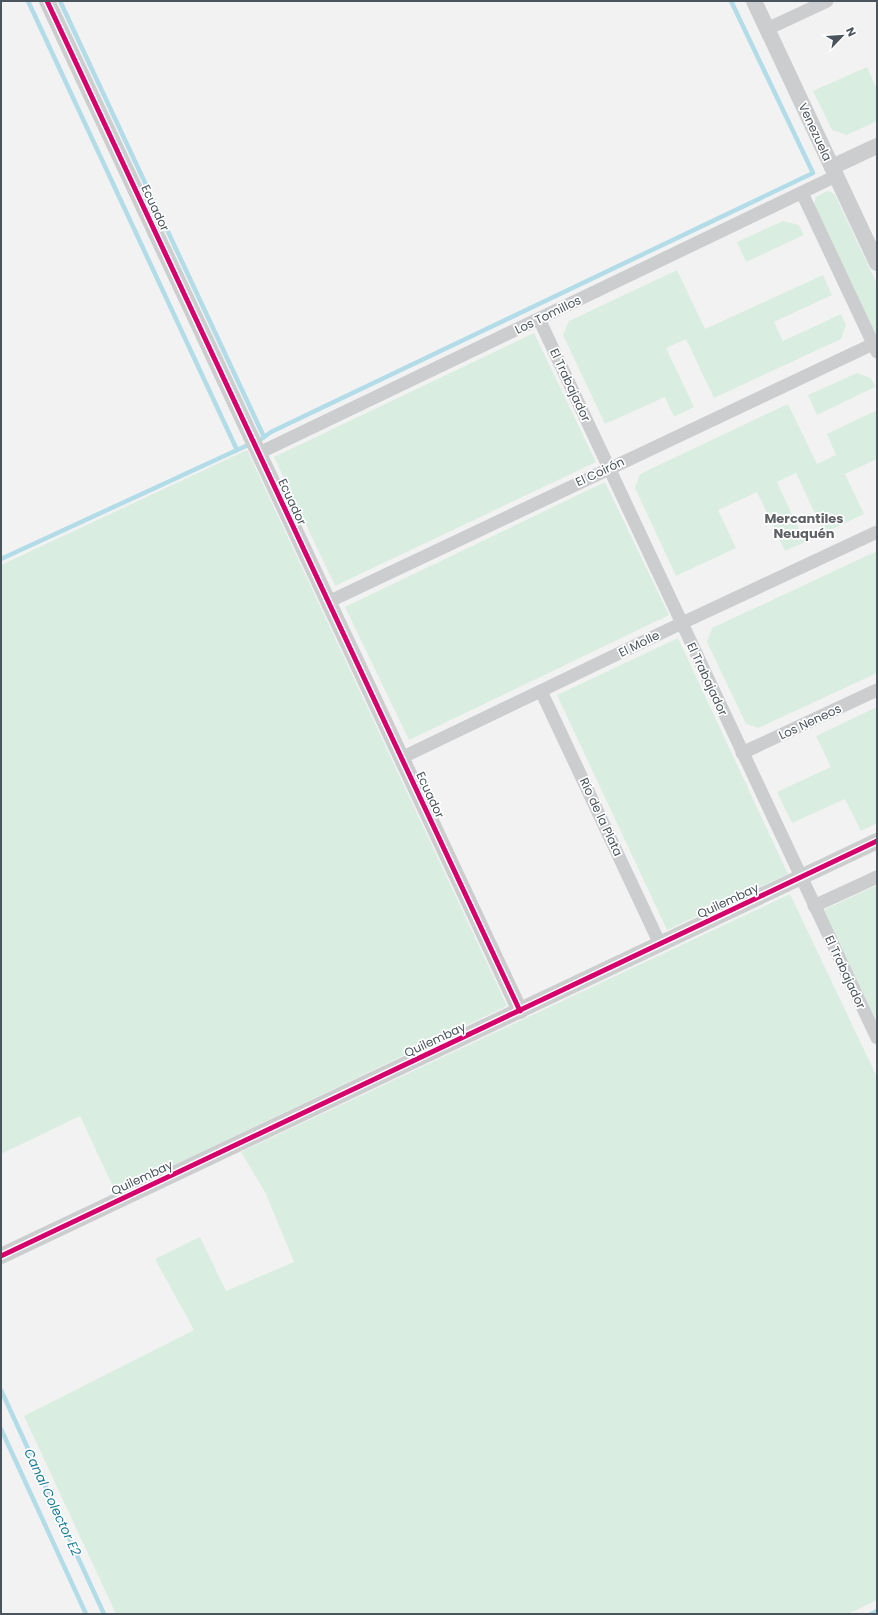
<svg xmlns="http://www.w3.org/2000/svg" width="878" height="1615" font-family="Poppins,sans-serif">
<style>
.green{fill:#d9eee1}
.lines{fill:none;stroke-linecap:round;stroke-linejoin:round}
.stream{stroke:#b2dce8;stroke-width:4.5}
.minor{stroke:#cccdcf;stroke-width:13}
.tertiary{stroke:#cccdcf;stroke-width:16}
.cycleway-casing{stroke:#fff;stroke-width:8}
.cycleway{stroke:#d6006c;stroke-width:5}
.labels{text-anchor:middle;stroke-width:3.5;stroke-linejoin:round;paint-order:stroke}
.street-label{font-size:12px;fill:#4a545c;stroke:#fff}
.neighbourhood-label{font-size:13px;font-weight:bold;fill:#5e6165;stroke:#fff}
.water-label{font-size:13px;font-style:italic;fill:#1b7c97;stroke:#fff}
</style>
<rect width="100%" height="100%" fill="#f2f2f2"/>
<g class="green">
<path d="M867,67l10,22v32l-30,14 -15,-5 -19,-39z"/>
<path d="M827,191l4,1 4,3 42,89v54l-63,-134 2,-7z"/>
<path d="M783,221l16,4 5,10 -58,27 -9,-20z"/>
<path d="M677,270l28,59 118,-54 9,20 -58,27 9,19 58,-27 5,11 -5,14 -127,59 -28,-59 -20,9 28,59 -20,10 -9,-20 -60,27 -42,-89 6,-14z"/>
<path d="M534,333l62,129 -261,124 -61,-129z"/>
<path d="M857,373l14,5 4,9 -58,28 -9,-20z"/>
<path d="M788,404l29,60 19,-9 -9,-21 50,-24v49l-32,15 19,40 -40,19 -28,-60 -19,9 28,60 -20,9 -28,-59 -39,18 18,38 -60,28 -41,-88 5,-14z"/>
<path d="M247,450l260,556 -391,187 -36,-77 -79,38v-589z"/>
<path d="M605,482l64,133 -260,125 -64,-133z"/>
<path d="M877,551v122l-119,55 -12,-4 -39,-82 5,-14z"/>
<path d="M678,638l110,236 -121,56 -110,-235z"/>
<path d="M877,707v116l-16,8 -16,-32 -53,24 -15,-31 54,-25 -15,-31z"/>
<path d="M877,885v137l-53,-112z"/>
<path d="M790,894l87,183v523l-29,14h-732l-92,-198 170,-86 -39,-71 45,-22 26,54 68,-29 -28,-68 -25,-42z"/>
</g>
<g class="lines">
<g class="stream">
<path d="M28,1l209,449"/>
<path d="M60,1l204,436"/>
<path d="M260,440l11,-8 542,-259 -82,-172"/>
<path d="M1,559l247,-114"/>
<path d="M1,1390l103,224"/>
<path d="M1,1429l85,185"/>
<path d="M871,1614l6,-3"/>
</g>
<g class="minor">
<path d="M767,29l60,-28"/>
<path d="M802,193l75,159"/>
<path d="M539,319l338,719"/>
<path d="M259,453l577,-277"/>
<path d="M328,602l545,-258"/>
<path d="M541,691l119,253"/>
<path d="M742,753l135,-63"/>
<path d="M401,758l281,-135 195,-91"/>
<path d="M814,906l63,-29"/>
</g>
<g class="tertiary">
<path d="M47,1l473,1010"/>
<path d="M754,1l123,262"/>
<path d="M832,167l45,-21"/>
<path d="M1,1256l876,-415"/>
</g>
<g class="cycleway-casing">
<g id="cycleway">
<path d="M47,1l473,1010"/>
<path d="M1,1256l876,-415"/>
</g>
</g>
<use href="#cycleway" class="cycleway"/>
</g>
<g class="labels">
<g class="street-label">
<text transform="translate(815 132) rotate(65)" y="4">Venezuela</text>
<text transform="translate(155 208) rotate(65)" y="4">Ecuador</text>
<text transform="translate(548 315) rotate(-26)" y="4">Los Tomillos</text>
<text transform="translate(570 385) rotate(65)" y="4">El Trabajador</text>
<text transform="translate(600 472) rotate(-25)" y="4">El Coirón</text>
<text transform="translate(292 502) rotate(65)" y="4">Ecuador</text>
<text transform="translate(639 644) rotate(-26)" y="4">El Molle</text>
<text transform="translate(707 679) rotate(65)" y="4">El Trabajador</text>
<text transform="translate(810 722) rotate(-25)" y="4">Los Neneos</text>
<text transform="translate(430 795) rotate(65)" y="4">Ecuador</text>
<text transform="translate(601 817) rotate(65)" y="4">Río de la Plata</text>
<text transform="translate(728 901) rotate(-25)" y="4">Quilembay</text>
<text transform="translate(845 972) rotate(65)" y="4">El Trabajador</text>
<text transform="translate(435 1040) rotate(-25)" y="4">Quilembay</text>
<text transform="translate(142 1178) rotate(-25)" y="4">Quilembay</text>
</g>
<g class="neighbourhood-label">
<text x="804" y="523">Mercantiles<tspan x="804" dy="15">Neuquén</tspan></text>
</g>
<g class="water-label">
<text transform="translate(53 1502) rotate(65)" y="5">Canal Colector E2</text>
</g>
</g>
<rect width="878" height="1615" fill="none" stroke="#4a545c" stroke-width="4"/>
<g transform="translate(842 36) rotate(65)" stroke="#ffffff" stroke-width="3" paint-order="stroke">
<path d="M0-3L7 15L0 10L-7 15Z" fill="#4a545c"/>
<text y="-6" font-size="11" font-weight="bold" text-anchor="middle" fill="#4a545c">N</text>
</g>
</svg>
